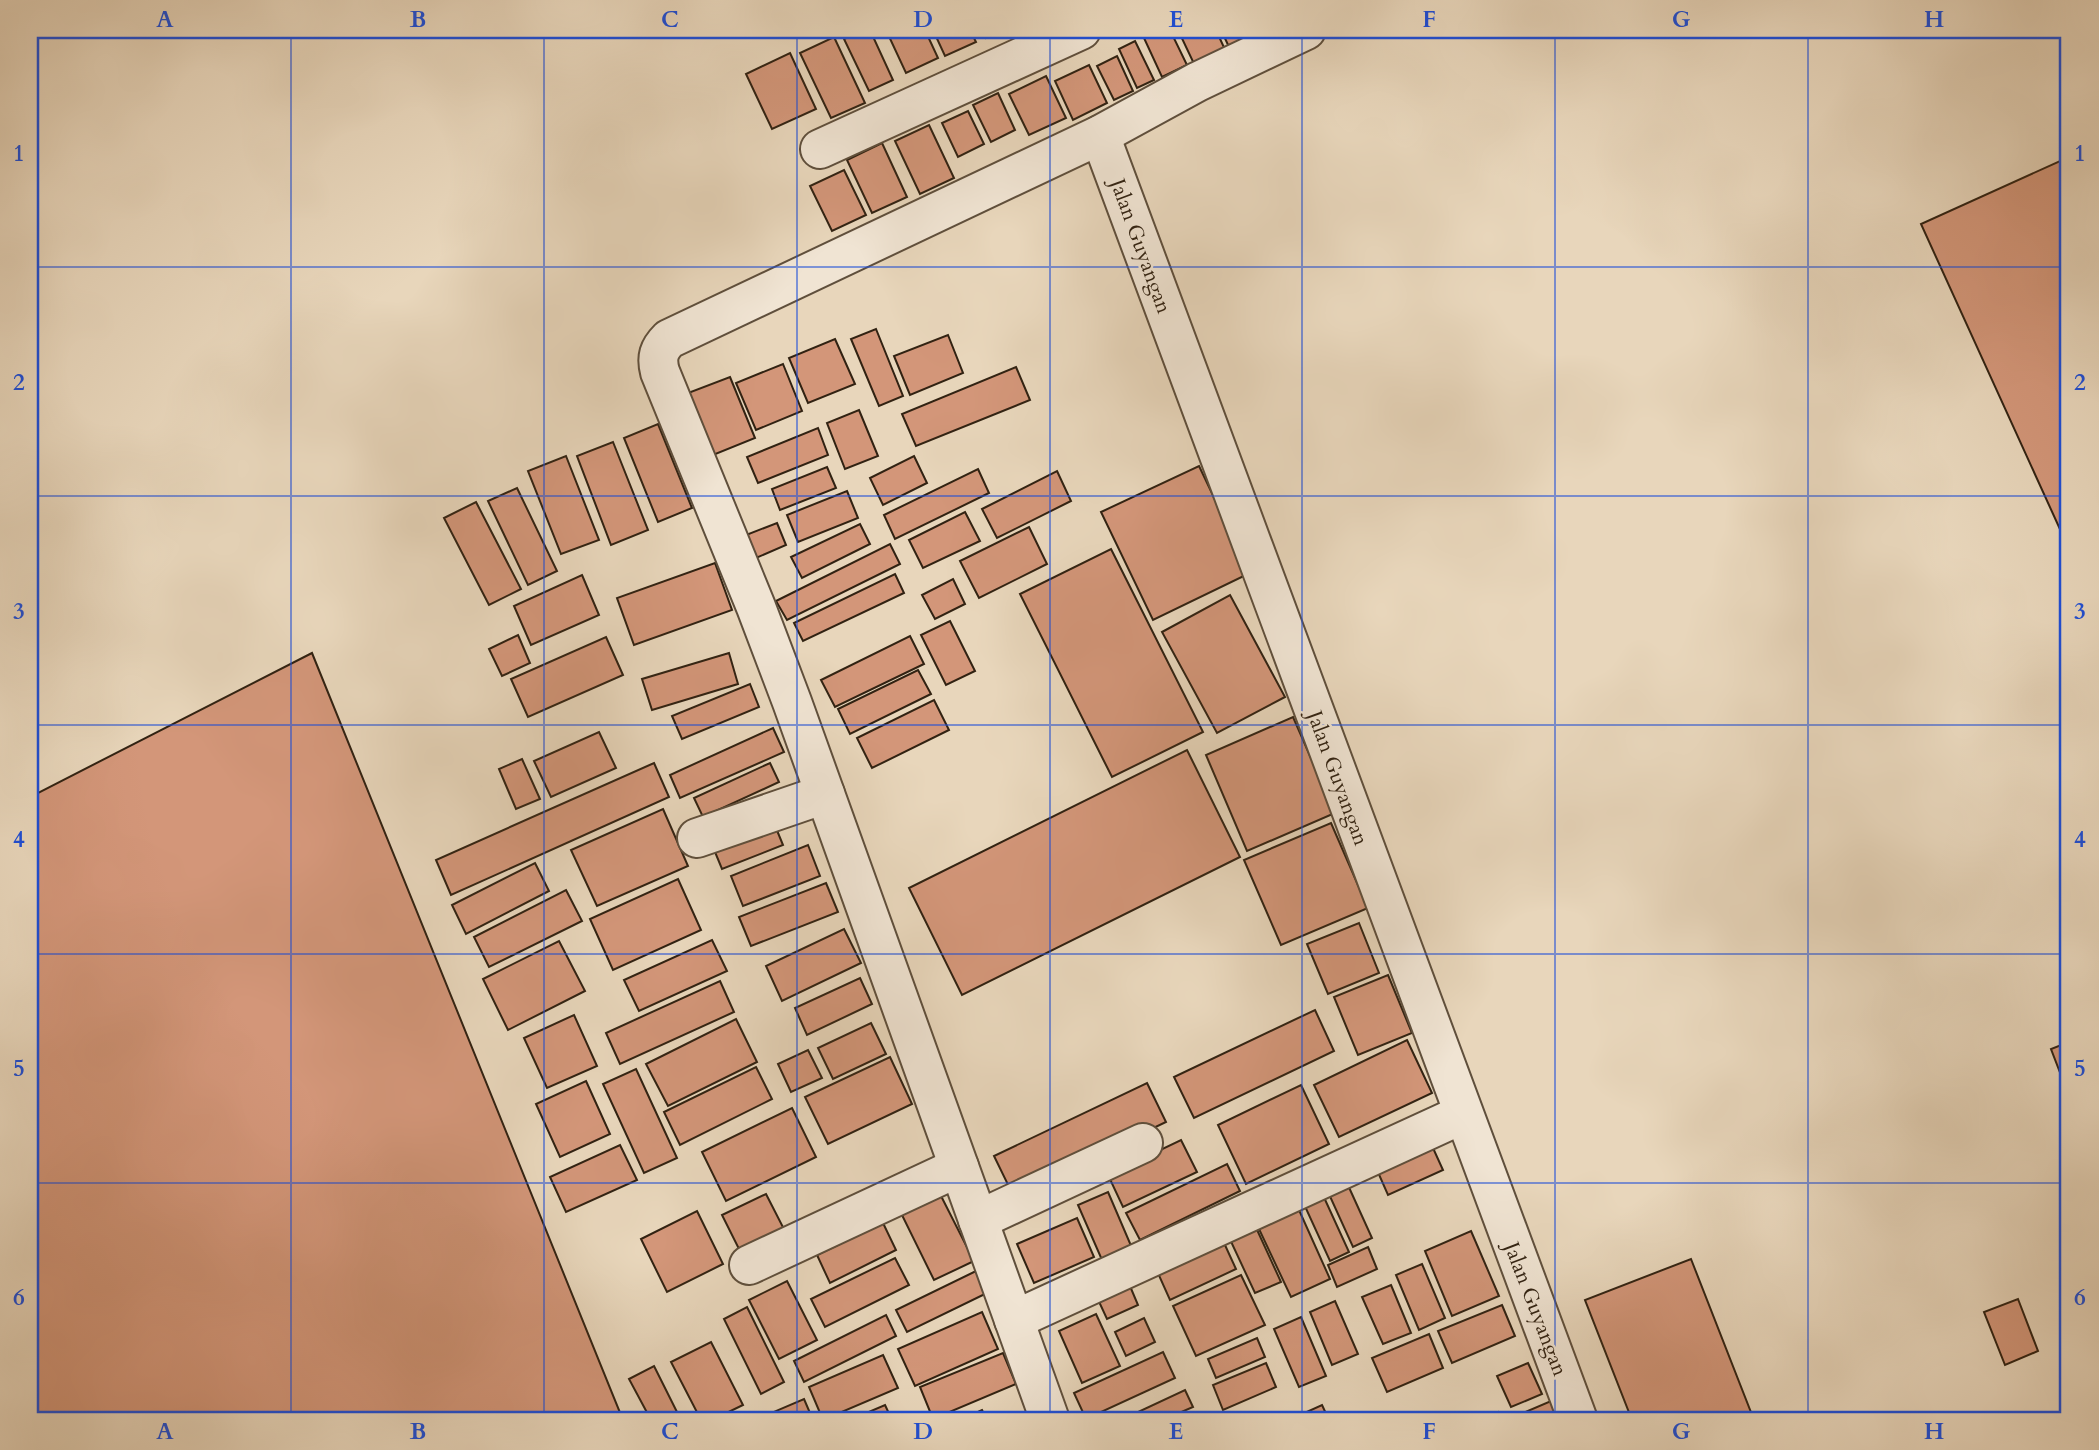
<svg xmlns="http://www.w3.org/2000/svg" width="2099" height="1450" font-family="Cardo,serif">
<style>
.building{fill:#d39679;stroke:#312212;stroke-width:2}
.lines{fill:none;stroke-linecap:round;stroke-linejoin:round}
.minor-casing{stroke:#5f4f3c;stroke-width:42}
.minor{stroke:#f0e4d3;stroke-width:38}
.grid{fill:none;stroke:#1d4ed8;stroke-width:2;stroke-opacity:0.55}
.labels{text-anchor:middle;stroke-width:5;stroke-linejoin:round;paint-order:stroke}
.street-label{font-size:21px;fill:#312212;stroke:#f0e4d3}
.neatline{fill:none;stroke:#1d4ed8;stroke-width:2.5}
.grid-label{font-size:23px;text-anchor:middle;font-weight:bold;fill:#1d4ed8}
</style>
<rect width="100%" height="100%" fill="#e8d6bb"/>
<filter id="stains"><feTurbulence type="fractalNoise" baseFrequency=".00286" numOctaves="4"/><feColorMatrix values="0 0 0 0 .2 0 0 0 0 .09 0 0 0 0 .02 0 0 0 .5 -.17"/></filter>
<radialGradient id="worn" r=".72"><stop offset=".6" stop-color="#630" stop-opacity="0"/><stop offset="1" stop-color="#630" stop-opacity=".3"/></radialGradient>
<g class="building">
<path d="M864,30h6l23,50 -24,11 -25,-52z"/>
<path d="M886,30h39l13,28 -32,15z"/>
<path d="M933,30h37l6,12 -31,14z"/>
<path d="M982,30h22l-18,8z"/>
<path d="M1163,30h7l17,35 -25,12 -18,-39z"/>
<path d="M1178,30h38l11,24 -31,14z"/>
<path d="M1221,30h41l-32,19z"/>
<path d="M834,37l31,66 -34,15 -31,-65z"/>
<path d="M1135,41l19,39 -17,8 -18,-39z"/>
<path d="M790,53l26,56 -44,20 -26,-55z"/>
<path d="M1117,56l16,35 -19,9 -17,-34z"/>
<path d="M1089,65l18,38 -34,17 -18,-39z"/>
<path d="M1046,76l20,42 -37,17 -20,-41z"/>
<path d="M998,93l17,37 -24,12 -18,-37z"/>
<path d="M968,111l16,33 -26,13 -16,-34z"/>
<path d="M929,125l25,53 -34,16 -25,-53z"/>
<path d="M882,143l25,54 -35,16 -25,-53z"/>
<path d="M2069,157v392l-148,-325z"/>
<path d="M844,170l22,45 -34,16 -22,-45z"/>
<path d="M876,329l27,67 -24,10 -28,-67z"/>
<path d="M948,335l15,38 -53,22 -16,-39z"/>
<path d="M835,339l20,45 -47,19 -19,-45z"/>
<path d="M783,364l19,47 -46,19 -20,-47z"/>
<path d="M1016,367l14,33 -114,46 -14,-32z"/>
<path d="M730,377l25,61 -42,17 -25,-62z"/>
<path d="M859,410l19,46 -33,13 -18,-46z"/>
<path d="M658,424l34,84 -34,14 -34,-84z"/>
<path d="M818,428l10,27 -70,28 -11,-26z"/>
<path d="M613,442l35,88 -37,15 -34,-89z"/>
<path d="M566,456l33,84 -38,14 -33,-83z"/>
<path d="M914,456l13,27 -44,22 -13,-27z"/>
<path d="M1199,466l51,107 -97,47 -52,-108z"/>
<path d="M827,467l9,21 -56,22 -8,-21z"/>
<path d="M978,469l11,24 -94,46 -11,-24z"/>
<path d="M1057,471l14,30 -74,37 -15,-29z"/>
<path d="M517,488l40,83 -29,14 -40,-84z"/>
<path d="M847,491l11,27 -60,24 -11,-27z"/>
<path d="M476,502l45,87 -32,16 -45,-87z"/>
<path d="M965,512l15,29 -57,27 -14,-28z"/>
<path d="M777,523l9,22 -30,13 -10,-23z"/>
<path d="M860,524l10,20 -68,34 -11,-21z"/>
<path d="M1029,527l18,37 -68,34 -19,-37z"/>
<path d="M890,544l10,20 -113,56 -11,-19z"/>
<path d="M1111,549l92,183 -91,45 -92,-183z"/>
<path d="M715,563l17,47 -98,35 -17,-47z"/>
<path d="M895,574l9,19 -101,48 -9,-18z"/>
<path d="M582,575l17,40 -68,30 -17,-39z"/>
<path d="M953,579l12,25 -30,15 -13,-24z"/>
<path d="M1230,595l55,102 -68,36 -55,-101z"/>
<path d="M950,621l25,50 -29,14 -25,-50z"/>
<path d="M518,635l12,28 -28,13 -13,-27z"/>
<path d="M910,636l14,28 -89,43 -14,-27z"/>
<path d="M606,637l17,38 -95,42 -17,-38z"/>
<path d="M312,653l311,767h-593v-623z"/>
<path d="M729,653l9,31 -86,26 -10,-31z"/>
<path d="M918,670l13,24 -81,40 -12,-25z"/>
<path d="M750,684l9,23 -77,32 -10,-23z"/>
<path d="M934,700l15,30 -77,38 -15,-30z"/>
<path d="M1293,717l42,96 -88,38 -41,-96z"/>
<path d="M773,728l11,24 -104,46 -10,-23z"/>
<path d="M599,732l17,36 -65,29 -17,-36z"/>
<path d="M1187,750l53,107 -278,138 -53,-107z"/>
<path d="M522,759l18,40 -24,10 -17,-40z"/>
<path d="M654,763l15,34 -218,98 -15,-35z"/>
<path d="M770,763l9,19 -76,35 -9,-19z"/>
<path d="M663,809l25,57 -91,40 -26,-56z"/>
<path d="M1331,823l37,85 -87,37 -37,-85z"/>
<path d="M776,828l7,17 -61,24 -7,-17z"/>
<path d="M808,845l12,31 -77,30 -12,-30z"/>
<path d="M535,863l14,28 -83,43 -14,-29z"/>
<path d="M678,879l23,51 -88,40 -23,-51z"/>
<path d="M826,883l12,29 -87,34 -12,-29z"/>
<path d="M566,890l16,31 -93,46 -15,-30z"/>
<path d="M1359,923l20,50 -51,21 -21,-50z"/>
<path d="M844,929l17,34 -79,38 -16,-35z"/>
<path d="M712,940l15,31 -88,40 -15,-31z"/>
<path d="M559,941l26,50 -77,39 -25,-51z"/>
<path d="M1388,975l24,58 -54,22 -24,-58z"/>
<path d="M860,978l12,26 -65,31 -12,-27z"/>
<path d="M720,981l14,31 -114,52 -14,-31z"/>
<path d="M1315,1010l19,41 -140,67 -20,-41z"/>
<path d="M574,1015l23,51 -50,22 -23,-50z"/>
<path d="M736,1019l21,43 -89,44 -22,-42z"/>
<path d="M871,1023l15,31 -53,25 -15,-31z"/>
<path d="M1407,1040l25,53 -93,44 -25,-52z"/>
<path d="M2069,1042v54l-18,-47z"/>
<path d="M808,1050l14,28 -31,14 -13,-28z"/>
<path d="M890,1057l22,47 -84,40 -23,-47z"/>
<path d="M756,1067l16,32 -92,46 -16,-33z"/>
<path d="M636,1069l41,89 -33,15 -41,-89z"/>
<path d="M586,1081l24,53 -50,23 -24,-53z"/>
<path d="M1147,1083l19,39 -153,73 -19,-39z"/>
<path d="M1301,1085l28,59 -83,40 -28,-59z"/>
<path d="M792,1108l24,49 -90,44 -24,-49z"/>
<path d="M1428,1137l15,33 -55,25 -15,-34z"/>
<path d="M1181,1140l16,32 -74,35 -15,-32z"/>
<path d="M620,1145l17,35 -71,32 -16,-35z"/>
<path d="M1227,1164l13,27 -100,49 -14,-27z"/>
<path d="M1347,1183l25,55 -19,9 -25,-55z"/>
<path d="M938,1190l36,71 -40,19 -35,-71z"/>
<path d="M1108,1192l24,56 -30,12 -24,-55z"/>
<path d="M1322,1193l27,59 -19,9 -27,-59z"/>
<path d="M766,1194l22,43 -44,22 -22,-44z"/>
<path d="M1299,1210l31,69 -39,18 -32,-68z"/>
<path d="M697,1211l26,53 -56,28 -26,-53z"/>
<path d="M1077,1218l17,39 -60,26 -17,-39z"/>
<path d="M1253,1221l28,61 -26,11 -28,-60z"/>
<path d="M883,1223l13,27 -66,33 -13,-28z"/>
<path d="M1471,1231l28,65 -47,20 -27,-65z"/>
<path d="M1219,1232l17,37 -66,31 -17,-38z"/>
<path d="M1368,1247l9,22 -40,18 -9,-22z"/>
<path d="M895,1258l14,27 -84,42 -14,-28z"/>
<path d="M1691,1259l63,161h-122l-47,-120z"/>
<path d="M1422,1264l23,54 -26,12 -23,-55z"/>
<path d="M976,1271l11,22 -80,39 -11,-22z"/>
<path d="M1241,1275l24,50 -69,31 -23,-50z"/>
<path d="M1127,1279l11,26 -31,14 -12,-26z"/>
<path d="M787,1281l30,59 -38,19 -30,-59z"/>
<path d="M1391,1285l20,48 -28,11 -21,-47z"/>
<path d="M2018,1299l20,52 -33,14 -21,-53z"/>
<path d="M1335,1301l23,53 -26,11 -22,-53z"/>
<path d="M1502,1305l13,31 -63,27 -14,-32z"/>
<path d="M747,1307l37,75 -23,12 -37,-75z"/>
<path d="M982,1312l16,37 -83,37 -17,-37z"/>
<path d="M1096,1314l24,52 -38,17 -23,-52z"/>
<path d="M886,1315l10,21 -92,46 -10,-21z"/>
<path d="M1301,1317l25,59 -27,11 -25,-58z"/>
<path d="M1144,1318l11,24 -29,14 -11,-24z"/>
<path d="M1429,1334l14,34 -56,24 -15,-34z"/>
<path d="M1257,1338l8,19 -49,21 -8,-19z"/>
<path d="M711,1342l32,63 -31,15h-11l-30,-58z"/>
<path d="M1163,1352l12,26 -89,41 -12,-26z"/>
<path d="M1003,1353l13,31 -83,35 -13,-32z"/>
<path d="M883,1355l15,33 -75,32 -14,-33z"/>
<path d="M1266,1363l10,24 -53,23 -10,-25z"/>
<path d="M1528,1363l14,31 -31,13 -14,-31z"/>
<path d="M654,1366l27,54h-30l-22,-41z"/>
<path d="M1185,1390l8,17 -30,13h-22l-3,-8z"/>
<path d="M804,1399l9,21h-58z"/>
<path d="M1551,1401l8,19h-50v-1z"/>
<path d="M885,1405l7,15h-42z"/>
<path d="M1322,1405l7,15h-40z"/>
<path d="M982,1410l5,10h-27z"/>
<path d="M1498,1412l4,8h-24z"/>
</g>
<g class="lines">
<g class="minor-casing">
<g id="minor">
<path d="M1100,135l478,1285"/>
<path d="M820,149l261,-119"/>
<path d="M697,838l128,-44"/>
<path d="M978,1220l165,-77"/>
<path d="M749,1265l210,-98"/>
<path d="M1014,1320l449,-206"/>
<path d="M1050,1420l-258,-718 -36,-95 -96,-235c-4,-15 -1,-23 9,-33l431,-204 97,-53 109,-52"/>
</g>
</g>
<use href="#minor" class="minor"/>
</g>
<path class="grid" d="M291,30v1390M544,30v1390M797,30v1390M1050,30v1390M1302,30v1390M1555,30v1390M1808,30v1390M30,267h2039M30,496h2039M30,725h2039M30,954h2039M30,1183h2039"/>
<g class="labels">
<g class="street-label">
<text transform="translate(1141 246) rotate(70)" y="7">Jalan Guyangan</text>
<text transform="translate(1338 778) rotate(70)" y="7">Jalan Guyangan</text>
<text transform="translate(1536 1309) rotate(69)" y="7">Jalan Guyangan</text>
</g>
</g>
<rect width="2099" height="1450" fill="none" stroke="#e8d6bb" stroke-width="77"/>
<rect x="38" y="38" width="2022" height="1374" class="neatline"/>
<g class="grid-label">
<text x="165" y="27">A</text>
<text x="418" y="27">B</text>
<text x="670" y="27">C</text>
<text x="923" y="27">D</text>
<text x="1176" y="27">E</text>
<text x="1429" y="27">F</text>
<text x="1681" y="27">G</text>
<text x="1934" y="27">H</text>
<text x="19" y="161">1</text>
<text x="2080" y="161">1</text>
<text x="19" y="390">2</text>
<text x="2080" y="390">2</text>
<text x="19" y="619">3</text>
<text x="2080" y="619">3</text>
<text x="19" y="847">4</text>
<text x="2080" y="847">4</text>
<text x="19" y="1076">5</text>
<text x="2080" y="1076">5</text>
<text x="19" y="1305">6</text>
<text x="2080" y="1305">6</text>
<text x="165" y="1439">A</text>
<text x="418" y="1439">B</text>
<text x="670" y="1439">C</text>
<text x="923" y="1439">D</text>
<text x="1176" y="1439">E</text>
<text x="1429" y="1439">F</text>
<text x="1681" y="1439">G</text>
<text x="1934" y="1439">H</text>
</g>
<rect width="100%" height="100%" filter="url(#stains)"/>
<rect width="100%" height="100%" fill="url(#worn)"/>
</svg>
